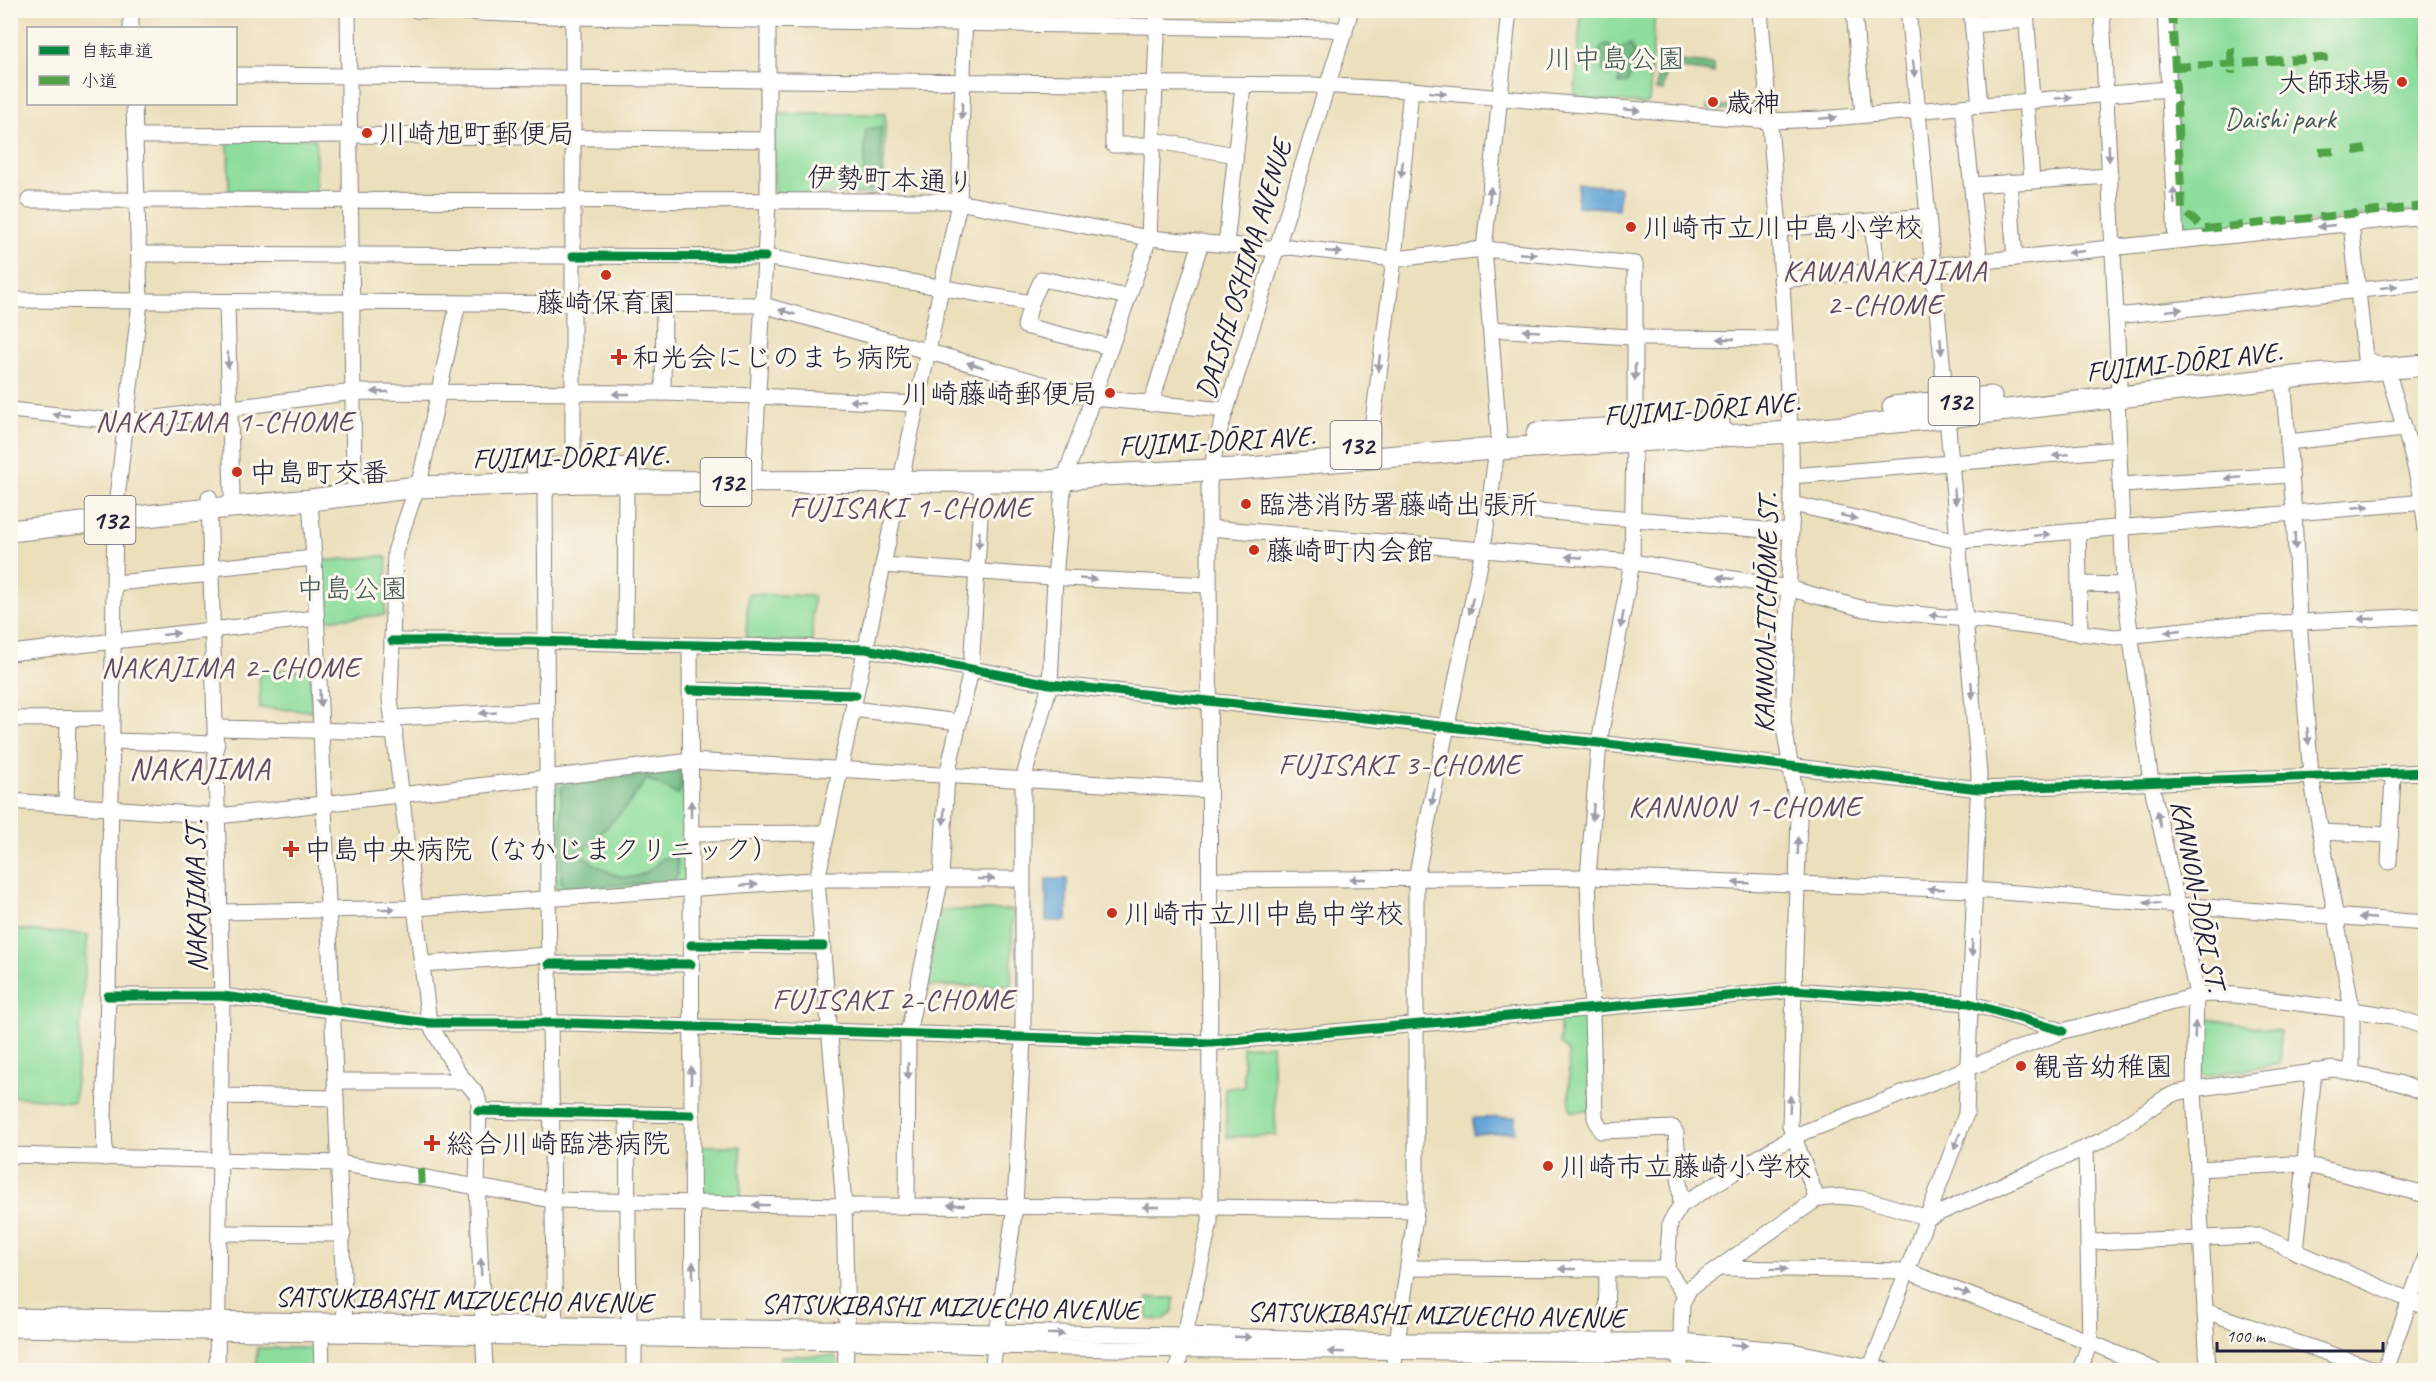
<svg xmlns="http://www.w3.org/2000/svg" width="2436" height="1381" font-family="Caveat,'Klee One',sans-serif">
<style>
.green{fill:#8ddd9c;stroke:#58806c;stroke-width:1.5}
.forest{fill:#72bc84;stroke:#4a6f60;stroke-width:1.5}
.water{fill:#63a5d7;stroke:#426489;stroke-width:1.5}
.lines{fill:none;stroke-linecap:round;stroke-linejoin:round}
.minor-casing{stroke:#86807c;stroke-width:17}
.highway-casing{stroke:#86807c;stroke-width:23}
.minor{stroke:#fff;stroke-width:15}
.highway{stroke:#fff;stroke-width:21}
.quiet{stroke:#50a245;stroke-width:8;stroke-dasharray:15 8;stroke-linecap:butt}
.cycleway-casing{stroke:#fbf7ec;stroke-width:13}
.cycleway{stroke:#00873e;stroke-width:9}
.oneway{fill:#9c9ca7}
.poi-dot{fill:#c8321e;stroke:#fbf7ec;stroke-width:2}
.labels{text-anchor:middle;stroke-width:6;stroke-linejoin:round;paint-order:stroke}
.shield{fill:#fbf7ec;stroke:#636270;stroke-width:1.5}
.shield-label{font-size:27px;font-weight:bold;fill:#22223b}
.park-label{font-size:28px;fill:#425a58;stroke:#fbf7ec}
.poi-label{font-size:28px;fill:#22223b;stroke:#fbf7ec;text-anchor:start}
.street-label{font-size:28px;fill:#22223b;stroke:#fbf7ec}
.neighbourhood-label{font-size:30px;letter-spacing:1.5px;fill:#624a63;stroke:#fbf7ec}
.quarter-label{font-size:32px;letter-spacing:1.5px;fill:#624a63;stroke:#fbf7ec}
</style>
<rect width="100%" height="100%" fill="#fbf7ec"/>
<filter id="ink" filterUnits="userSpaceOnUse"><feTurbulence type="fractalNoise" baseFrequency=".0167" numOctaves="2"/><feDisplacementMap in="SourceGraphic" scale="12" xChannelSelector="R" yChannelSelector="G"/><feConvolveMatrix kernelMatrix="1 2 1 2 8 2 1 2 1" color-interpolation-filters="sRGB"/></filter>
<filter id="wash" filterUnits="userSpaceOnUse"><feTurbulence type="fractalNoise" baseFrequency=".008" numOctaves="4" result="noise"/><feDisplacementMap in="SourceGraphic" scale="24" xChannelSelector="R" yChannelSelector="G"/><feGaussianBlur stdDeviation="1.35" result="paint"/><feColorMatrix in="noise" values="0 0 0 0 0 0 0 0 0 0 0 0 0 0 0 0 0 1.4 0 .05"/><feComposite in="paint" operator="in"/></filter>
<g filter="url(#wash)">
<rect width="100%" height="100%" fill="#ebdfbc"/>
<g class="green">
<path d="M1581,11h74l-6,90 -5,3 -66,-6 -3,-4z"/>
<path d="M2169,11h256v199l-243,25z"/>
<path d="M774,114h111l-1,80h-107l-3,-4z"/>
<path d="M228,138l88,1v54l-87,-2z"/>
<path d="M11,181h5l-1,52h-4z"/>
<path d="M383,556l4,2 -2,57 -65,5v-59z"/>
<path d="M748,594l65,2 -1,46 -66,-2z"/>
<path d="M259,668l51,4 2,39 -52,-3z"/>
<path d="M679,768l5,4 1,107 -3,5 -122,8 -4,-3 -1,-101 3,-5z"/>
<path d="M940,910h73l-2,76h-86z"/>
<path d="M10,929l78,6 -14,167 -63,-6z"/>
<path d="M1582,1015l4,2 4,94h-20l-2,-59 -8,-9v-27z"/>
<path d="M2202,1018l78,13v33l-75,12 -4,-3z"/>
<path d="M1272,1045l4,90 -49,2 -2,-49 19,-1 -2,-40z"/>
<path d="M698,1146h43v51h-44z"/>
<path d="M1147,1298h27l-1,13 -9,9 -16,-1z"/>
<path d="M257,1348h59v22h-60z"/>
<path d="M781,1356h53l3,4v10h-56z"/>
</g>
<g class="forest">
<path d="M1607,44l11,5 13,-5 4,11 -7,11 3,8 -4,9 -8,1v-13l-11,4 -6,-4 2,-14 -5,-5 3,-6z"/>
<path d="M1664,60l50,4v9l-43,-5 -5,4 -3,19 -7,-1 3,-24z"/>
<path d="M1756,99h4l1,11 -3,3 -51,-4v-3l42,2z"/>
<path d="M881,127v58l-3,5 -12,1 -3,-7 3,-55z"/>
<path d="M679,771l3,14 -4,10 -31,-16 -20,27 -46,48c28,21 53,38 81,4l15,-1 1,18 -5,7 -107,5 -5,-5v-95z"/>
</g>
<g class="water">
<path d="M1578,184l42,3 -2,22 -41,-3z"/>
<rect x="1046" y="879" width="21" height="42"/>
<path d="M1515,1117v15l-42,2v-16z"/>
</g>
</g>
<g filter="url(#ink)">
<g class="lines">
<g class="minor-casing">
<g id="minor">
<path d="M131,10v18"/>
<path d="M348,10l6,471"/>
<path d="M416,10l157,7 759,12 13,3"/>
<path d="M1760,10l19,219 12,216 1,59 -9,217 16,95 -9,310 27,73"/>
<path d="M1854,10l9,105"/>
<path d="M1908,10l38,392"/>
<path d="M1971,10l9,95"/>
<path d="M2026,10l6,90"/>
<path d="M2102,10l17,373 -2,14 7,188 9,69 18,128 45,208 -2,99 14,281"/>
<path d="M2165,10l11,231 250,-25"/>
<path d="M1973,25l53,-5"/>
<path d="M236,75l1078,10 97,5 358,31 52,-2 347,-30"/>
<path d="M1113,83v62h40"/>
<path d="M2026,101l6,80"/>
<path d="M1963,107l17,155"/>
<path d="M135,136l214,-1 419,5"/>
<path d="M1153,140l82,15"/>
<path d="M2009,182l6,76"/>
<path d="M1972,185l138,-9"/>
<path d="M29,200l923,1 197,37 127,11 14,-2 104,12 90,-10 151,15v163"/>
<path d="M1872,221l5,50"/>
<path d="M2351,223l14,135 22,11c15,53 34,106 39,161"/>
<path d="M1779,229l149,-13"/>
<path d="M1226,245l17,-160"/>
<path d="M139,254l626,3 266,46"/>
<path d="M1781,280l234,-22 161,-17"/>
<path d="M10,300l753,5 329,93 134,12"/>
<path d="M227,302l5,193"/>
<path d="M458,303l-37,172 -26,77 -5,147 39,324 28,48 20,24 2,8 -2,83 8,184"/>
<path d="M2116,316l310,-33"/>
<path d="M1491,329l157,9 136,1"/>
<path d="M1110,347l-85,-21 6,-23 11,-24 86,18"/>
<path d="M2283,378l11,134 5,109 12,155 41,234v63"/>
<path d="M663,393l1,-89"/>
<path d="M1151,404l50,-162"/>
<path d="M10,410l116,12 227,-30 310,1 94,3 159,8"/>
<path d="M1634,442l-2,120 -33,181 -11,134 7,241 6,13 72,-3 3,5 5,72"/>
<path d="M2288,442l116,-13"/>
<path d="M1370,444l24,-185 17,-169"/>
<path d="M754,469l14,-268v-191"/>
<path d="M1792,476l327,-27"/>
<path d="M2121,485l170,-10"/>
<path d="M209,497l13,499 -5,374"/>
<path d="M310,500l4,58 31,764"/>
<path d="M1792,504l167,37 467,-39"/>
<path d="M116,506l24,-204 -6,-198"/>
<path d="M1489,507l302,25"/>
<path d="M1209,528l423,34 156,26 76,21 102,10 149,18 120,-12 191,-9"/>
<path d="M2078,532l2,102"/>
<path d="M883,565l183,13 143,7"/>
<path d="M212,568l102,-10"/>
<path d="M115,583l97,-9"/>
<path d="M2079,584l45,1"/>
<path d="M392,641h137l337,8 184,35 549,59 380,46 447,-17"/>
<path d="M625,644l1,-162"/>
<path d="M690,646l3,682"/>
<path d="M10,653l306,-35"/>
<path d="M690,690l166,5"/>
<path d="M853,709l106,13"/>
<path d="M393,718l154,-8"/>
<path d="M10,719l102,-1"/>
<path d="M216,728l179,4"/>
<path d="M112,741l105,3"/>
<path d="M10,801l209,15 472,-55 518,29"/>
<path d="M66,805l2,-86"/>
<path d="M2320,832l71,3"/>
<path d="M691,834l136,-1"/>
<path d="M2389,862l4,-88"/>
<path d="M1210,880l378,-3 386,13 452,33"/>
<path d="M221,912l194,-4 413,-29h194"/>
<path d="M691,945l132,1"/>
<path d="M423,964l125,-9"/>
<path d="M549,964h142"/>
<path d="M108,996h114l207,27h138l644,20 583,-53 175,13 94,28"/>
<path d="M336,1081h129"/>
<path d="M221,1096l115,2"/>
<path d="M478,1111l213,4"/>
<path d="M627,1114l2,213"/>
<path d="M10,1155l329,8 214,37 291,6 366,1 206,3"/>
<path d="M105,1158l-1,-41 4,-121 7,-477"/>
<path d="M2198,1169l94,-5 24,3 110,28"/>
<path d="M907,1205l1,-172 33,-155 6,-103 24,-105 11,-188"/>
<path d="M219,1233l124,1"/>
<path d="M2090,1242l170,-6 166,71"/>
<path d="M2296,1252l18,-181"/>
<path d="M1408,1268l259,1"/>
<path d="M1720,1268l187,3 183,71 64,28"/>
<path d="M1685,1296l-18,-27 3,-46 11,-18 111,-68 271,-106 133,-35 12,-2 27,1 117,15 40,6 34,11"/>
<path d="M2205,1311l172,59"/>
<path d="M10,1316l1174,19 213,6h284l111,10 94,19"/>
<path d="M10,1329l836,13 262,7 573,5 74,5 76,11"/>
<path d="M321,1333l1,37"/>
<path d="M555,1335l-7,-437 -3,-401c2,-18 24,-23 28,-44v-443"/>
<path d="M634,1339v31"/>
<path d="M1606,1342l1,-73"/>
<path d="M1871,1367l95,-253 13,-340 -32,-357"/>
<path d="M845,1370l2,-40 -3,-124 -27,-326 142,-677 6,-193"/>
<path d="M992,1370l23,-164 8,-169v-257l27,-96 5,-107 9,-97 85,-242 9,-228"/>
<path d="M1177,1370l33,-148 -1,-737 8,-46 9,-29 125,-400"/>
<path d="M1393,1370l23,-160v-332l67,-329 16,-114 -15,-186 25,-239"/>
<path d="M1680,1370l2,-67 8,-15 127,-89c37,-9 75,9 111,19l175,-78 62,-42 11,-5 18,-4 140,-20 65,14 27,10"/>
<path d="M2080,1370l10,-28 -4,-194"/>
<path d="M2385,1370l41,-114"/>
</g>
</g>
<g class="highway-casing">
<g id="highway">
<path d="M1893,407l98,-10"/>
<path d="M1537,433l182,-11"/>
<path d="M537,469l50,-2 41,2"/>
<path d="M10,531l200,-22 100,-9 107,-13 170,-5 462,-1 53,-6 133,-6 212,-17 344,-20 156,-15 336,-39 143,-13"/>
</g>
</g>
<use href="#minor" class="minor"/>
<use href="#highway" class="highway"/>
<g class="quiet">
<path d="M2172,10l10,200 23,19 221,-23"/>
<path d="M2231,48l1,26"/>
<path d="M2175,67l160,-10"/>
<path d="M2354,151l12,-2"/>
<path d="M2319,152l21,-1"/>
<path d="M421,1169l1,19"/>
</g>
<g class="cycleway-casing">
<g id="cycleway">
<path d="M573,256l192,1"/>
<path d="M392,641h137l337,8 184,35 549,59 380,46 447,-17"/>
<path d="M690,690l166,5"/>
<path d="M691,945l132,1"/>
<path d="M549,964h142"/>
<path d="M108,996h114l207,27h138l644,20 583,-53 175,13 94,28"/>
<path d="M478,1111l213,4"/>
</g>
</g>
<use href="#cycleway" class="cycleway"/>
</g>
<defs><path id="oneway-solid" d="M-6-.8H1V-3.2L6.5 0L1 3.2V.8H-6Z" transform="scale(1.5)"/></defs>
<g class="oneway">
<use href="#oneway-solid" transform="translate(1914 69) rotate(83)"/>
<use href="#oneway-solid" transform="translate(1438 93) rotate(6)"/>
<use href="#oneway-solid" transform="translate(2064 98) rotate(-4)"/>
<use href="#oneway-solid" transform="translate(1632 110) rotate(5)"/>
<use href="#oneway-solid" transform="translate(962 111) rotate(92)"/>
<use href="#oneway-solid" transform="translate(1828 118) rotate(-5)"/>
<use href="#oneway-solid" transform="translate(2109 153) rotate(88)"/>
<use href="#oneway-solid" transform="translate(1402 169) rotate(96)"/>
<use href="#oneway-solid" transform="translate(1490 195) rotate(-84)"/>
<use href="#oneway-solid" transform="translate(2174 196) rotate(-93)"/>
<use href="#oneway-solid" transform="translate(2326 226) rotate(174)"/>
<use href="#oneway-solid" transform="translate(1334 252) rotate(6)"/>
<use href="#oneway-solid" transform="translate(2076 252) rotate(174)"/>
<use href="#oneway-solid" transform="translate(1528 254) rotate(5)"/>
<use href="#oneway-solid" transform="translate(2389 287) rotate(-6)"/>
<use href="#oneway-solid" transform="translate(2174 310) rotate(-6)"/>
<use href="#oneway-solid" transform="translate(787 312) rotate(-164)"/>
<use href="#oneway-solid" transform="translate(1531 331) rotate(-177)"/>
<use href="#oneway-solid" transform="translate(1726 339) rotate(180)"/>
<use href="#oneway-solid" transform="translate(1941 346) rotate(85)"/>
<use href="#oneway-solid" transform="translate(228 360) rotate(88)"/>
<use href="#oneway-solid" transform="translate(1379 363) rotate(97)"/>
<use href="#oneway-solid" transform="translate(975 365) rotate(-164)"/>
<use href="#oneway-solid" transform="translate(1635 372) rotate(91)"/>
<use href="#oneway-solid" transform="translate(380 392) rotate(-180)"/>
<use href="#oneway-solid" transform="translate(621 394) rotate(180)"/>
<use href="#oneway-solid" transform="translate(858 401) rotate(-177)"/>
<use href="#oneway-solid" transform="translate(61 415) rotate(-174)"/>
<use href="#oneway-solid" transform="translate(2061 455) rotate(174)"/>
<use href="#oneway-solid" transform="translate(2233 478) rotate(176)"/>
<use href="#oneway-solid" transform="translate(1955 496) rotate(85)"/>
<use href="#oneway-solid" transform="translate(2361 507) rotate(-5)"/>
<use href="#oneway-solid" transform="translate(1849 517) rotate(13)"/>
<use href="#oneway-solid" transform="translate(2042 535) rotate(-5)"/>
<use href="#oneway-solid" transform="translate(979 540) rotate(93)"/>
<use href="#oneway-solid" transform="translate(2295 541) rotate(88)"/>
<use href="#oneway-solid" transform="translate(1574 557) rotate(-175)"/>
<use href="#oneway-solid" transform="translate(1726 578) rotate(-171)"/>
<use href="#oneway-solid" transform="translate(1088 579) rotate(3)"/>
<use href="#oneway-solid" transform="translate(1471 606) rotate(102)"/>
<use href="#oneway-solid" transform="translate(1938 616) rotate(-175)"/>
<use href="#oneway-solid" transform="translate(2367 619) rotate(178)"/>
<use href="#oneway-solid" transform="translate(1622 620) rotate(101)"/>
<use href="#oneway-solid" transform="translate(2173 631) rotate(174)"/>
<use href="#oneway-solid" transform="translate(171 634) rotate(-6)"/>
<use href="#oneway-solid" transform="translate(1972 690) rotate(85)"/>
<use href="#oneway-solid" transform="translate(320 698) rotate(87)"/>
<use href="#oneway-solid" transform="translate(488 713) rotate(177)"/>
<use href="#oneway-solid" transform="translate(2308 736) rotate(85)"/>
<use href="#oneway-solid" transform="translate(1433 797) rotate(101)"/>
<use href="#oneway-solid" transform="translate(691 809) rotate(-90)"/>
<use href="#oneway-solid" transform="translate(1593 812) rotate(95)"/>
<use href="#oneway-solid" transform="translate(944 816) rotate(93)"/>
<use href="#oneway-solid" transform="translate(2159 819) rotate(-102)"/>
<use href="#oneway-solid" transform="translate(1798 846) rotate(-89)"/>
<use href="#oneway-solid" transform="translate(986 879)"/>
<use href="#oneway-solid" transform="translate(1358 879) rotate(180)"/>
<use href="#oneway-solid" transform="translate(1741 883) rotate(-178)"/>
<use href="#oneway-solid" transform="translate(749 885) rotate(-4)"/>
<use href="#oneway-solid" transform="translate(1936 889) rotate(-178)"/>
<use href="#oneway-solid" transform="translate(2152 903) rotate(-176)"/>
<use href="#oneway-solid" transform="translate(387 909) rotate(-1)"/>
<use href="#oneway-solid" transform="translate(2367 918) rotate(-175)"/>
<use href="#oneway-solid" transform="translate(1972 948) rotate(92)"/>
<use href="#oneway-solid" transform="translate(2195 1030) rotate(-88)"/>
<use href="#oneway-solid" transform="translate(908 1071) rotate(90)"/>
<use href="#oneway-solid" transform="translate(691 1075) rotate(-90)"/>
<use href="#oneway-solid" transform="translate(1790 1104) rotate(-88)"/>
<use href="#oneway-solid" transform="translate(1957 1141) rotate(111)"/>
<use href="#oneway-solid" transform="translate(761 1205) rotate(-179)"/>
<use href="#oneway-solid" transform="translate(956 1205) rotate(-180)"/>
<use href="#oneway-solid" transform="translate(1151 1207) rotate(-180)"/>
<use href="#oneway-solid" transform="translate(481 1267) rotate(-92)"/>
<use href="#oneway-solid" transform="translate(1567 1269) rotate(-180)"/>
<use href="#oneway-solid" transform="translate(1779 1269) rotate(1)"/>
<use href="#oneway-solid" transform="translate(693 1270) rotate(-90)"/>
<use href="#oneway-solid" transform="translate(1962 1292) rotate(21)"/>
<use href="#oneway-solid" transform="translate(1056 1334) rotate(1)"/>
<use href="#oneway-solid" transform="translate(1243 1337) rotate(2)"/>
<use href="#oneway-solid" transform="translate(1739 1345) rotate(4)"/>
<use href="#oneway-solid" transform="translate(1336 1352) rotate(-179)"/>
</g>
</g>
<g class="poi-dot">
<circle cx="2402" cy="82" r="6"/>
<circle cx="1713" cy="102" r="6"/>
<circle cx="367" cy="133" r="6"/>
<circle cx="1631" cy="227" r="6"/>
<circle cx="606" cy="275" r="6"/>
<path d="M616 348h6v6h6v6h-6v6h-6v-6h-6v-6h6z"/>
<circle cx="1110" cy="393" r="6"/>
<circle cx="237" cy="472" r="6"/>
<circle cx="1246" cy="504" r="6"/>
<circle cx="1254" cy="550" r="6"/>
<path d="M288 840h6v6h6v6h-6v6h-6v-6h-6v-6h6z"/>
<circle cx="1112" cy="913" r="6"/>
<circle cx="2021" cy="1066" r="6"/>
<path d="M429 1134h6v6h6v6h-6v6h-6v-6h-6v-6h6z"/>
<circle cx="1548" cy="1166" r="6"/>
</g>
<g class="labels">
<g class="shield">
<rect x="1928.5" y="377" width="51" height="48" rx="4.5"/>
<rect x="1330.5" y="421" width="51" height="48" rx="4.5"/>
<rect x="700.5" y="458" width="51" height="48" rx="4.5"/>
<rect x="84.5" y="496" width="51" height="48" rx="4.5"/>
</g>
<g class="shield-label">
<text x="1954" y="410">132</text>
<text x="1356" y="454">132</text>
<text x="726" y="491">132</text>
<text x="110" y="529">132</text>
</g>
<g class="park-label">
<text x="1615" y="68">川中島公園</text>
<text x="2280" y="128">Daishi park</text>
<text x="352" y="598">中島公園</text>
</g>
<g class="poi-label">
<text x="2390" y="92" text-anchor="end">大師球場</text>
<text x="1725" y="112">歳神</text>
<text x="379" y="143">川崎旭町郵便局</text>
<text x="1643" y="237">川崎市立川中島小学校</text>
<text x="606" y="312" text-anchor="middle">藤崎保育園</text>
<text x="632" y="367">和光会にじのまち病院</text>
<text x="1098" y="403" text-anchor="end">川崎藤崎郵便局</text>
<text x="249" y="482">中島町交番</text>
<text x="1258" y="514">臨港消防署藤崎出張所</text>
<text x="1266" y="560">藤崎町内会館</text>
<text x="304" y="859">中島中央病院（なかじまクリニック）</text>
<text x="1124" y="923">川崎市立川中島中学校</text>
<text x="2033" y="1076">観音幼稚園</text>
<text x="446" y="1153">総合川崎臨港病院</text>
<text x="1560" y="1176">川崎市立藤崎小学校</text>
</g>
<g class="street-label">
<text transform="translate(891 179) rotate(2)" y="10">伊勢町本通り</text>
<text transform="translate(1243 269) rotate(-73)" y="10">DAISHI OSHIMA AVENUE</text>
<text transform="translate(2184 361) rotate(-6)" y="10">FUJIMI-DŌRI AVE.</text>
<text transform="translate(1702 408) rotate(-4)" y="10">FUJIMI-DŌRI AVE.</text>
<text transform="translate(1217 440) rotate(-3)" y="10">FUJIMI-DŌRI AVE.</text>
<text transform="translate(571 456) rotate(-1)" y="10">FUJIMI-DŌRI AVE.</text>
<text transform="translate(1765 613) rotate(-89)" y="10">KANNON-ITCHŌME ST.</text>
<text transform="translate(195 896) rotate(-91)" y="10">NAKAJIMA ST.</text>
<text transform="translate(2199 896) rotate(79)" y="10">KANNON-DŌRI ST.</text>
<text transform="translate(464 1299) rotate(1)" y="10">SATSUKIBASHI MIZUECHO AVENUE</text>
<text transform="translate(950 1306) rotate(1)" y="10">SATSUKIBASHI MIZUECHO AVENUE</text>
<text transform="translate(1436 1314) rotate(1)" y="10">SATSUKIBASHI MIZUECHO AVENUE</text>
</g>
<g class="neighbourhood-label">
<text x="1885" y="280">KAWANAKAJIMA<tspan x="1885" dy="34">2-CHOME</tspan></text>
<text x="225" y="431">NAKAJIMA 1-CHOME</text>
<text x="911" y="517">FUJISAKI 1-CHOME</text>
<text x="231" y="677">NAKAJIMA 2-CHOME</text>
<text x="1400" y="774">FUJISAKI 3-CHOME</text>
<text x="1745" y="816">KANNON 1-CHOME</text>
<text x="894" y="1009">FUJISAKI 2-CHOME</text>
</g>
<g class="quarter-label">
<text x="200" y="779">NAKAJIMA</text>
</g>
</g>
<rect width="2436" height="1381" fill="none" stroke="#fbf7ec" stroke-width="36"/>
<rect x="27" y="27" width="210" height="78" fill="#fbf7ec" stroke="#a4a2a5" stroke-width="1.5"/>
<rect x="39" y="46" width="30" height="9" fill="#00873e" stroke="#a4a2a5" stroke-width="1.5"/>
<text x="81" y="57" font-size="18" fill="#22223b">自転車道</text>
<rect x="39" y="76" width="30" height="9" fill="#50a245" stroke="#a4a2a5" stroke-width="1.5"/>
<text x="81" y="87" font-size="18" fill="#22223b">小道</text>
<path d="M2217 1342v9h166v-9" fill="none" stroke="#22223b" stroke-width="3"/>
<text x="2226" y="1342" font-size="18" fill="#22223b" stroke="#fbf7ec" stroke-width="4.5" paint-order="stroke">100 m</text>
</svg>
